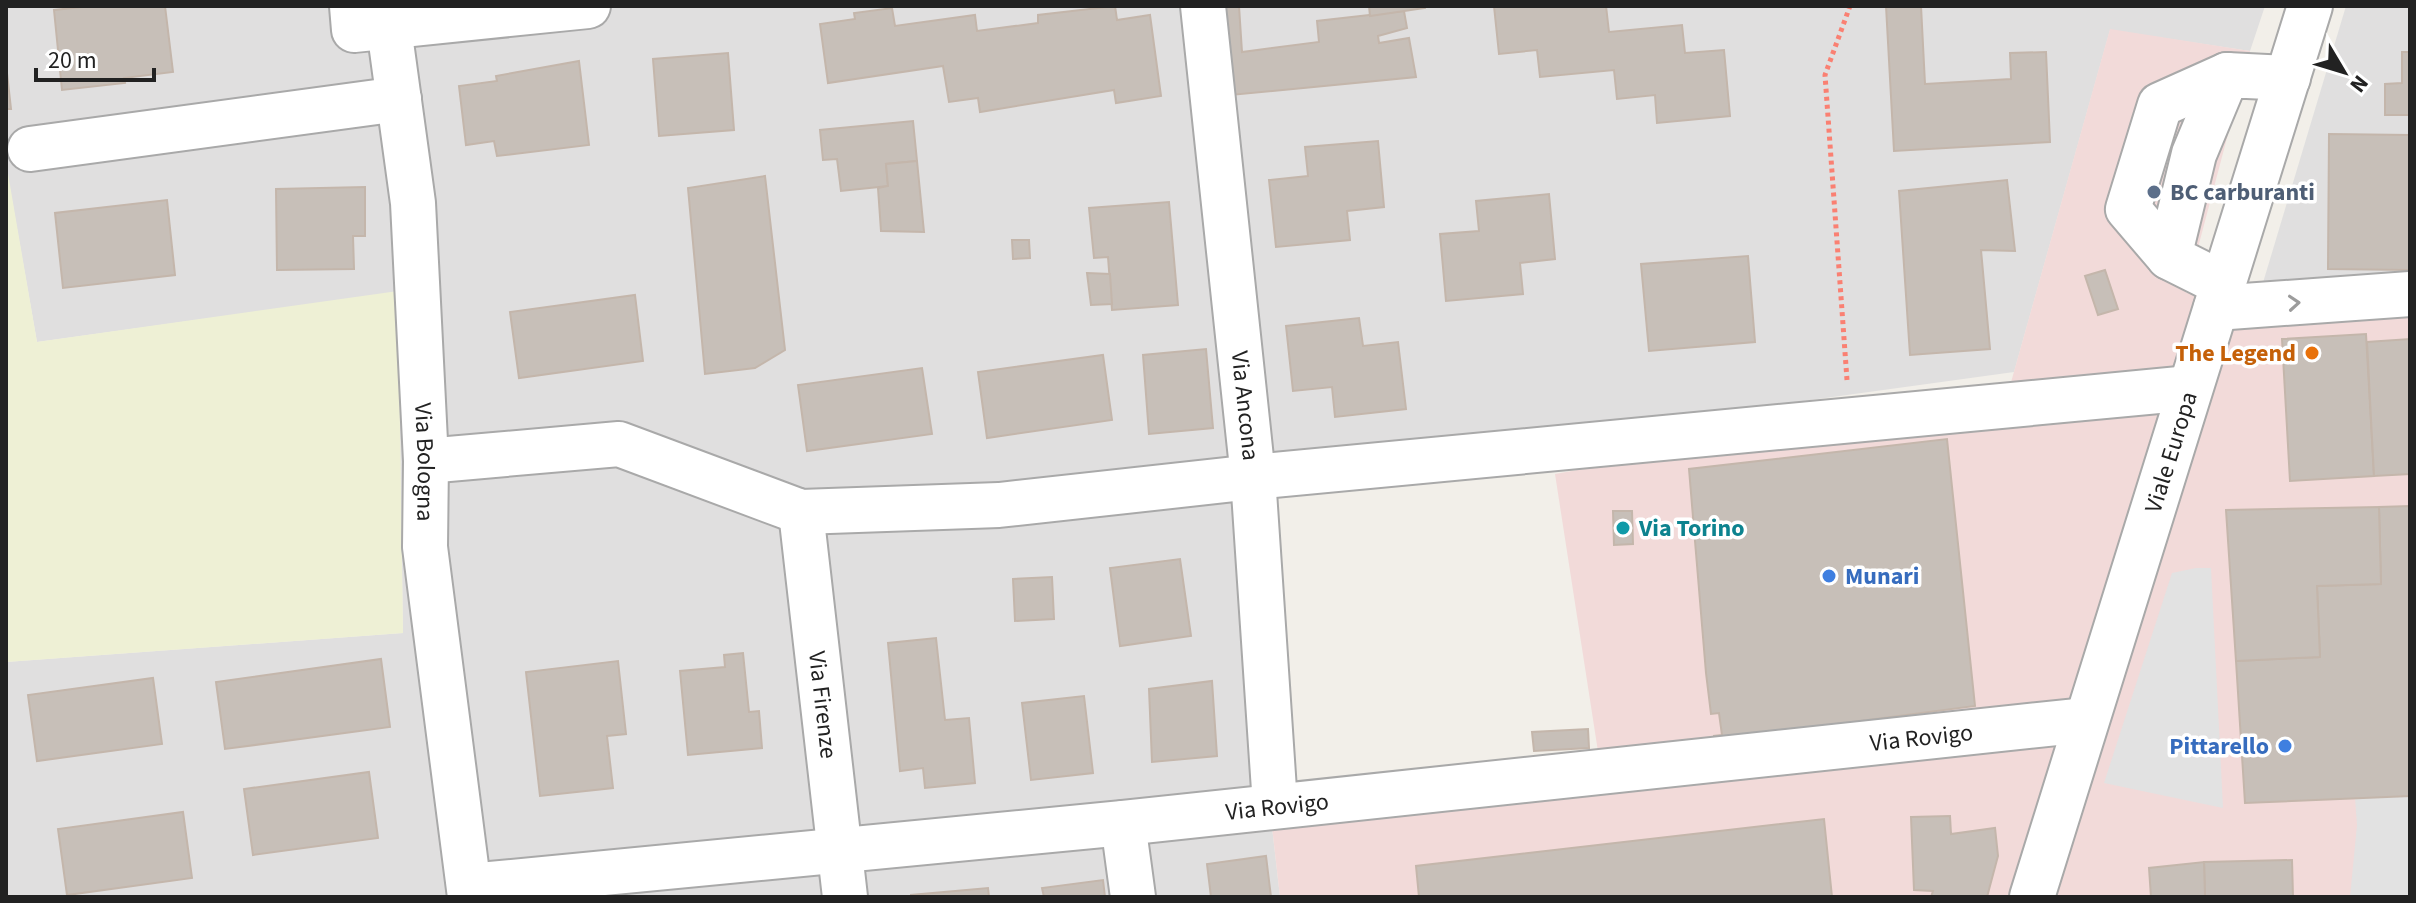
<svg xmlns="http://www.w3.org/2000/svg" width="2416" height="903" font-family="'Source Sans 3',sans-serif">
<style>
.residential{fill:#e0dfdf}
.commercial{fill:#f2dad9}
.farmland{fill:#eef0d5}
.parking{fill:#e2e2e2}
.building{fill:#c7bfb8;stroke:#c4b6ab;stroke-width:2}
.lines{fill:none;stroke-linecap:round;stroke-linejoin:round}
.minor-casing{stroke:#a9a9a9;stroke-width:48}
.path{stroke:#fa8072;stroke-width:5;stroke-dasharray:4 4;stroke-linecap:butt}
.minor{stroke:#fff;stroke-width:44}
.oneway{stroke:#9c9c9c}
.service-dot{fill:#5c6f8a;stroke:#fff;stroke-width:3}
.food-dot{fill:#e8710a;stroke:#fff;stroke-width:3}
.culture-dot{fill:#0f9aa8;stroke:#fff;stroke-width:3}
.shop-dot{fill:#3f7fe0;stroke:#fff;stroke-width:3}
.labels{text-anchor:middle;stroke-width:7;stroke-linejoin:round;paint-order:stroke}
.service-label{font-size:24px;font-weight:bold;fill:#4e5e75;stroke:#fff;text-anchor:start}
.food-label{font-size:24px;font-weight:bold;fill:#c56008;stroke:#fff;text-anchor:end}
.street-label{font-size:24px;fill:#222;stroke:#fff}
.culture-label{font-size:24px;font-weight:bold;fill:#0d838f;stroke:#fff;text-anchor:start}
.shop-label{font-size:24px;font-weight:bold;fill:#366cbe;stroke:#fff;text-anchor:start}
</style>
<rect width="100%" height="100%" fill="#f2efe9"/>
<g class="residential">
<path d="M6,6h2259l-15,45 -140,-21 -96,342 -761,105 19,350 8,70h-1274v-235l397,-29 -5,-341 -361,50 -31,-176z"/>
<path d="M2346,6h64v267l-148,13z"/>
</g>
<path class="commercial" d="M2110,29l140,22 -64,242 224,-20v624h-1130l-8,-70 327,-69 -44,-284 453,-81z"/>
<path class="farmland" d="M6,162l31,180 361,-51 5,342 -397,29z"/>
<g class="parking">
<path d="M2196,568h15l12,240 -119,-25 68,-210z"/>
<path d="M2410,796v101h-60l7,-72 -2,-27z"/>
</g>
<g class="building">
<path d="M92,6h73l8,66 -49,6 1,5 -63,7 -8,-80z"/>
<path d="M1115,6l2,14 33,-5 11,81 -45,7 -2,-13 -134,22 -2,-14 -29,4 -6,-36 -115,17 -8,-59 35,-5 -1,-6 38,-5 3,18 80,-11 2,16 61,-8v-8z"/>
<path d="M1208,6h31l3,46 77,-10 -2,-21 87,-10 3,17 -29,8 1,7 30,-5 7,39 -196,19z"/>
<path d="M1369,6h56v2l-55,8z"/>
<path d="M1494,6h112l3,26 73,-7 3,28 39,-3 6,66 -73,7 -2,-28 -38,4 -3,-29 -74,7 -3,-27 -38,4z"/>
<path d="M1886,6h35l4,78 86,-5 -1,-26 36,-1 4,90 -156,9z"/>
<path d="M2402,52h8v63h-25v-31l17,-1z"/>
<path d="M728,53l6,77 -75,6 -6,-77z"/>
<path d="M579,61l10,84 -92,11 -3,-15 -28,4 -7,-59 38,-5 -1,-5z"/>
<path d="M6,64l5,45h-5z"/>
<path d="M913,121l4,40 -31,3 2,22 -47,5 -4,-32 -14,1 -3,-30z"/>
<path d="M2329,134l81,1v135l-82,-1z"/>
<path d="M1378,141l6,66 -37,4 3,29 -74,7 -7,-67 39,-4 -3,-29z"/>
<path d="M917,161l7,71 -43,-1 -3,-43 10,-2 -2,-22z"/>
<path d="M765,176l20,174 -30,18 -50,6 -17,-186z"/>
<path d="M2007,180l8,71 -34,-1 9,99 -80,6 -11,-164z"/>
<path d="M365,187v49h-12l1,33 -77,1 -1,-81z"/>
<path d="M1549,194l6,65 -35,4 3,31 -77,7 -6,-67 39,-3 -3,-30z"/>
<path d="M167,200l8,75 -112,13 -8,-75z"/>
<path d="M1169,202l9,103 -66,5 -4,-53 -14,1 -5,-50z"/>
<path d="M1012,240h17l1,18 -17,1z"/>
<path d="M1748,256l7,86 -106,9 -8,-87z"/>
<path d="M2105,270l13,39 -20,6 -13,-39z"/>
<path d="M1087,273l23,1 2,30 -21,1z"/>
<path d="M635,295l8,66 -124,17 -9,-66z"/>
<path d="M1359,318l4,28 35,-4 8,67 -71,8 -3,-30 -39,4 -7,-65z"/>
<path d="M2366,334l8,142 -84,5 -8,-142z"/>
<path d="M2410,339v135l-36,2 -7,-134z"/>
<path d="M1206,349l7,79 -64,6 -6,-79z"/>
<path d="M1103,355l9,65 -125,18 -9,-66z"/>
<path d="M922,368l10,66 -125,17 -9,-66z"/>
<path d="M1947,439l28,267 -261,34v-4l8,-1 -3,-22 -8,1 -5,-41 -17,-204z"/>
<path d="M2410,506v290l-165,7 -9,-142 84,-4 -3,-71 64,-2 -2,-77z"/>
<path d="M2379,507l2,77 -64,2 3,71 -84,4 -10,-151z"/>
<path d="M1613,511h19l1,33 -19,1z"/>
<path d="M1180,559l11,77 -71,10 -10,-78z"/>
<path d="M1052,577l2,42 -39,2 -2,-42z"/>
<path d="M936,638l9,82 24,-2 6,65 -50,5 -2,-20 -23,3 -12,-128z"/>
<path d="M743,653l6,59 10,-1 3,37 -74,7 -8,-84 45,-4 -1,-12z"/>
<path d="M381,659l9,68 -165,22 -9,-67z"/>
<path d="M618,661l8,73 -19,2 6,52 -73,8 -14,-124z"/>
<path d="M153,678l9,66 -125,17 -9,-66z"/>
<path d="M1212,681l5,75 -65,6 -3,-73z"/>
<path d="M1084,696l9,77 -62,7 -9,-77z"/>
<path d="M1588,729l1,19 -55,3 -2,-19z"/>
<path d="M369,772l9,66 -125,17 -9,-66z"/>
<path d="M183,812l9,66 -125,17 -9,-66z"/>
<path d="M1950,816l1,18 44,-6 3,28 -11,41h-56l2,-6 -19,-1 -3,-73z"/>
<path d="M1824,819l8,78h-413l-3,-31z"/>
<path d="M1266,856l5,41h-60l-4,-33z"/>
<path d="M2292,860l1,37h-88l-1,-35z"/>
<path d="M2204,862l1,35h-54l-2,-29z"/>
<path d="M1103,880l2,17h-61l-2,-9z"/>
<path d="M988,888l1,9h-78v-2z"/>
</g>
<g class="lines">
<g class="minor-casing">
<g id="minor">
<path d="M352,6l2,24 234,-24"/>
<path id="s1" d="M1203,6l50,471 22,328"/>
<path id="s2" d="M389,28l24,175 13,258 -1,86 45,350"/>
<path d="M30,149l369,-50"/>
<path d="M2169,257l-41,-48 32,-104 67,-30"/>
<path d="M2223,284l-54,-27 25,-103 33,-79 61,3"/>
<path d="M2216,308l194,-14"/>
<path d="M426,461l193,-17 182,68 198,-7 254,-28 937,-89"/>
<path id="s3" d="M801,512l44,385"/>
<path d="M1123,823l10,74"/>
<path id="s4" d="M469,886l654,-63 962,-103"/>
<path id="s5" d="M2032,897l278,-891"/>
</g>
</g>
<path class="path" d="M1847,380l-22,-305 25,-69"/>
<use href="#minor" class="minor"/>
</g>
<defs><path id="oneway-chevron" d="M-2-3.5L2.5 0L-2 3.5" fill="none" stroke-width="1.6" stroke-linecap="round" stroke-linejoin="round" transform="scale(2)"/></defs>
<use class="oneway" href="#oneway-chevron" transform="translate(2294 303) rotate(-4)"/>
<circle class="service-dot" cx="2154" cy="192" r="8"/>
<circle class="food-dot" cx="2312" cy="353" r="8"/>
<circle class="culture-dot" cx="1623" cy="528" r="8"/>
<g class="shop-dot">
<circle cx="1829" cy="576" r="8"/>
<circle cx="2285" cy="746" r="8"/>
</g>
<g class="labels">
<g class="service-label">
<text x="2170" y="200">BC carburanti</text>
</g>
<g class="food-label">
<text x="2296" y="361">The Legend</text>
</g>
<g class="street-label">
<text dy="8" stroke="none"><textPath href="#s1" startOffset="402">Via Ancona</textPath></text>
<text dy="8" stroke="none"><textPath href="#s5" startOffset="466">Viale Europa</textPath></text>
<text dy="8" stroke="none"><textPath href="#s2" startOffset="436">Via Bologna</textPath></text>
<text dy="8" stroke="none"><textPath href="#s3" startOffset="194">Via Firenze</textPath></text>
<text dy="8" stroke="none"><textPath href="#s4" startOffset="1460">Via Rovigo</textPath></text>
<text dy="8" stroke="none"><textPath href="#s4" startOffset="812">Via Rovigo</textPath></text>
</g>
<g class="culture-label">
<text x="1639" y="536">Via Torino</text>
</g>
<g class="shop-label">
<text x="1845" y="584">Munari</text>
<text x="2269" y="754" text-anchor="end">Pittarello</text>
</g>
</g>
<rect width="2416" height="903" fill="none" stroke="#222222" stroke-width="16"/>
<g transform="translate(2344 72) rotate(128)" stroke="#ffffff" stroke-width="6" paint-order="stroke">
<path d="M0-6L14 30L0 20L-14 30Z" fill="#222222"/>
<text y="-12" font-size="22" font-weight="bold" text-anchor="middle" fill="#222222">N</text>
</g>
<path d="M36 68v12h118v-12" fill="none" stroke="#222222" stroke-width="4"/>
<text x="48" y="68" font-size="24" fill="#222222" stroke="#ffffff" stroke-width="6" paint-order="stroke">20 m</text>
</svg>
